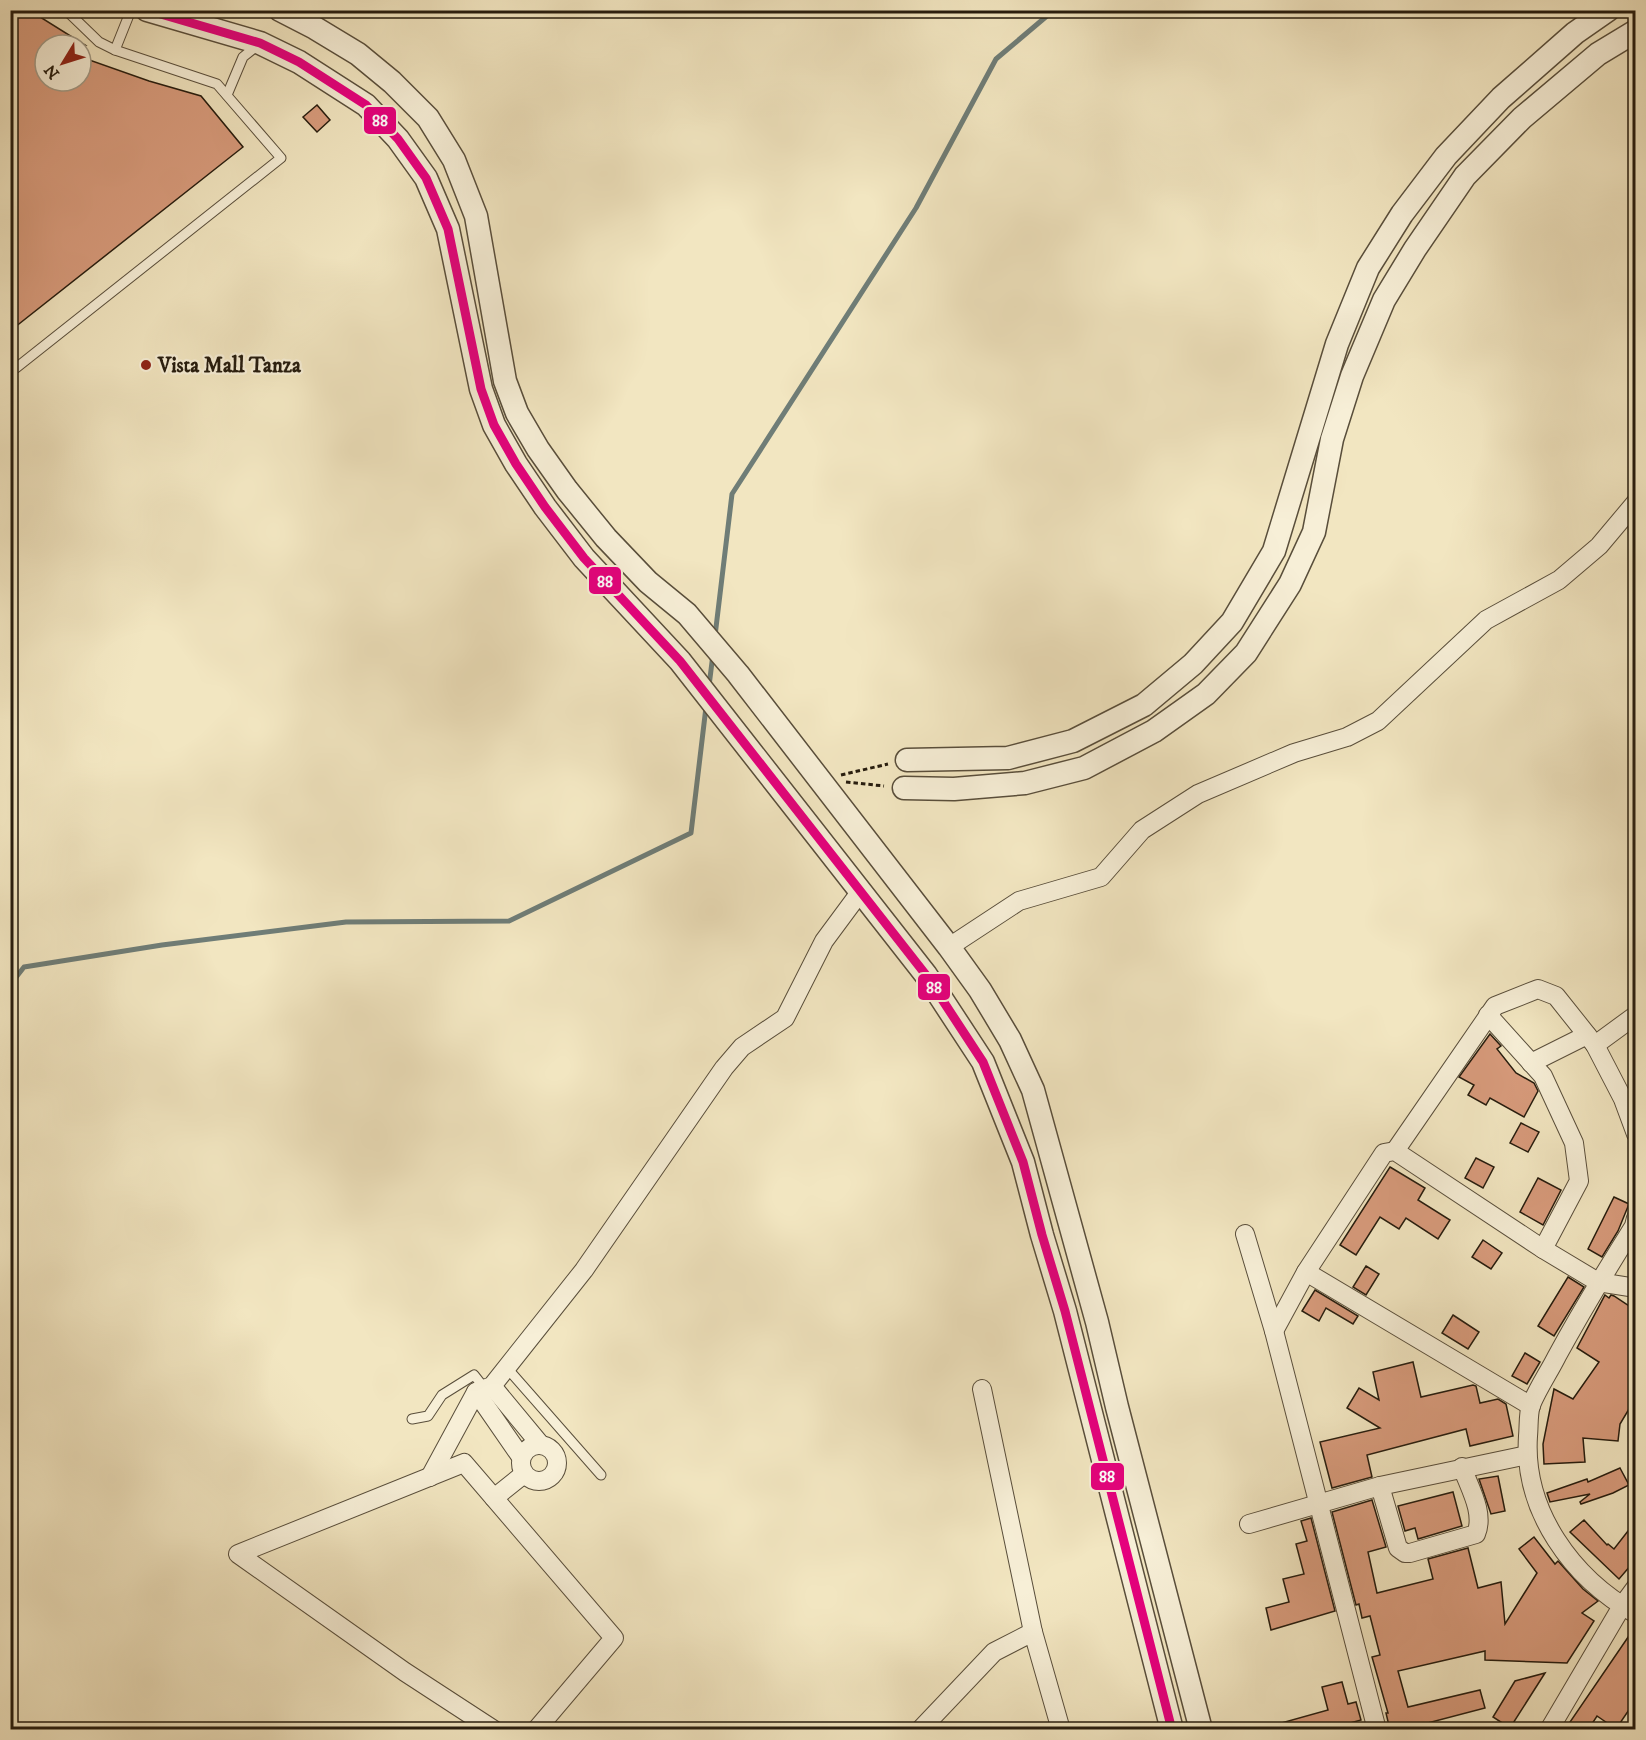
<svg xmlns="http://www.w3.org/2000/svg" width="1646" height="1740" font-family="'IM FELL DW Pica',serif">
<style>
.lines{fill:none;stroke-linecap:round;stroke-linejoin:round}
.stream{stroke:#6f7d77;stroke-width:5}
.building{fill:#d89b7c;stroke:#261c0e;stroke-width:1.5}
.service-casing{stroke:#594e3b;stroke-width:11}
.minor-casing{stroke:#594e3b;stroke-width:20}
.tertiary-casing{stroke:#594e3b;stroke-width:25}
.path{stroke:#261c0e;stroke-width:3;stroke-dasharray:4.5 3;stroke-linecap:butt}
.service{stroke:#f7efd7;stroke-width:9}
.minor{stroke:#f7efd7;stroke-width:18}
.tertiary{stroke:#f7efd7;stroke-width:22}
.bus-1-casing{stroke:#f7efd7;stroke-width:14}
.bus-1{stroke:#e5007d;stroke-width:9}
.poi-dot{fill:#8f2418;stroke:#f7efd7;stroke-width:2}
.labels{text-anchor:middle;stroke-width:4.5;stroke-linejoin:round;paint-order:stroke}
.poi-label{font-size:21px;font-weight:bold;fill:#261c0e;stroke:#f7efd7;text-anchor:start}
.line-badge{stroke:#f7efd7;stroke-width:2}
.badge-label{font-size:16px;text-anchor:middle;font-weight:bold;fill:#fff}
</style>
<rect width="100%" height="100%" fill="#f2e6c1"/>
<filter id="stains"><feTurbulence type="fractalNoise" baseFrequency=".00333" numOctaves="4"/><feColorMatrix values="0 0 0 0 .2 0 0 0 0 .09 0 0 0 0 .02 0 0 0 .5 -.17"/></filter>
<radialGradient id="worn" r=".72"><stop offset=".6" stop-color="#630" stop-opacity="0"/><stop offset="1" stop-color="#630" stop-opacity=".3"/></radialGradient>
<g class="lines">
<g class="stream">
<path d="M715,636l17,-142 184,-286 80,-149 58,-49"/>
<path d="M709,686l4,-32"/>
<path d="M10,985l14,-18 138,-22 184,-23 163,-1 182,-88 15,-126"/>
</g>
</g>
<g class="building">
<path d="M10,10h19l56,35h-40v36h36v-24l68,24 52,15 42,51 -233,184z"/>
<path d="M317,105l13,15 -13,12 -14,-15z"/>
<path d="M1490,1034l11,12 -4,3 19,24 18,10 4,8 -14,26 -34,-19 -4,7 -18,-10 6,-10 -15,-8z"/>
<path d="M1521,1123l18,9 -11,20 -18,-9z"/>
<path d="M1476,1158l18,9 -11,21 -18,-10z"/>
<path d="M1390,1167l35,21 -7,12 32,20 -12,19 -32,-21 -7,11 -19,-12 -24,38 -16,-10z"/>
<path d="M1538,1178l23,12 -18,35 -23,-13z"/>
<path d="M1614,1197l15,7 -11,27 -16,26 -14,-8z"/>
<path d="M1483,1240l19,13 -11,16 -19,-12z"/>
<path d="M1366,1266l13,8 -13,21 -13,-8z"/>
<path d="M1568,1277l16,10 -30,49 -16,-10z"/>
<path d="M1315,1290l43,26 -5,8 -27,-16 -7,13 -17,-10z"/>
<path d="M1605,1295l4,3 2,-3 3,1 21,14v89l-15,25 -2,17 -35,-3 2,24 -41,2 -1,-20 11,-55 19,10 26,-37 -22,-14z"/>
<path d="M1453,1315l26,17 -11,17 -26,-16z"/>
<path d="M1525,1353l15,9 -13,22 -15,-8z"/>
<path d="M1413,1362l8,35 52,-12 3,1 4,17 18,-4 8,5 7,32 -43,10 -4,-17 -99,26 5,22 -40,11 -12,-46 60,-14 -33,-20 12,-20 20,12 -6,-28z"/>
<path d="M1620,1468l9,17 -16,8 -32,11 -1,-2 10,-8 -40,8 -3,-9 40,-14 1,3z"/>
<path d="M1498,1476l7,35 -14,3 -12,-35z"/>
<path d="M1453,1492l9,34 -44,13 -3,-11 -10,3 -7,-25z"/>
<path d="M1372,1500l14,47 -18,5 9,41 56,-14 -5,-20 40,-11 10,40 23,-6 4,42 32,-51 -18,-24 15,-12 21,27 3,-3 25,28 15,12 -16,12 12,8 -27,42 -82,-3v-9l-87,20 10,36 72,-17 5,18 -84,22h-11l-4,-17h2l-16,-56 8,-2 -10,-39 -8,2 -3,-14 -3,1 -24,-93z"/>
<path d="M1311,1518l24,93 -64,19 -5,-22 23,-6 -6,-23 21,-5 -8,-30 11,-3 -6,-20z"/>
<path d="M1584,1520l23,25 1,-1 6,5 21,-27v34l-6,7 2,2 -12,14 -49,-47z"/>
<path d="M1635,1627v74l-19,28 -19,-13 -9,14h-8l-10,-8z"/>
<path d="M1545,1673l-35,55 -17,-11 22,-36z"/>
<path d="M1342,1682l6,22 8,-2 5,18 -36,10h-51v-5l54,-15 -6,-23z"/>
</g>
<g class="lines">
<g class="service-casing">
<g id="service">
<path d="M115,50l16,-40"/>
<path d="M227,95l16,-38 15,-12"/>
<path d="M10,361l6,7 265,-210 -64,-74 -102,-34 -16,-8 -29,-28 -7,-4"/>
<path d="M507,1368l94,107"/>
<path d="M412,1419l16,-3 14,-21 32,-20 11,14"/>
</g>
</g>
<g class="minor-casing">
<g id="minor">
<path d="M949,947l70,-46 82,-24 41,-47 56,-36 96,-41 53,-16 31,-16 108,-101 73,-40 40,-34 37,-44"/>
<path d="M1488,1015l55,61 31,67 5,38 -36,68"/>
<path d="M1595,1045l41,-30"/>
<path d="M1531,1063l56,-28"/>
<path d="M1395,1151l100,-145 43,-17 18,7 39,49 28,54 13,35"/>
<path d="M1636,1218l-2,8c-27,43 -53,86 -77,130 -8,16 -19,32 -26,49 -3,9 -2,21 -3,31 -5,75 44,142 108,178"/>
<path d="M1245,1234l29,97 103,399"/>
<path d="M1306,1272l225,134"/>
<path d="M1274,1331l32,-59 78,-119 11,-2 148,98 55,33 38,6"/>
<path d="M492,1386l48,58"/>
<path d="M982,1389l51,243"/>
<path d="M476,1392l45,65"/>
<circle cx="539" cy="1463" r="18"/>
<path d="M430,1477l46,-85 16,-6 92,-116 140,-202 18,-21 43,-29 39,-77 37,-50"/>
<path d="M1380,1486l18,62 7,5h5l66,-19c9,-21 -7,-47 -14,-67"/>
<path d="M494,1498l30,-24"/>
<path d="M1249,1524l131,-38 147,-31"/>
<path d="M494,1730l-89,-58 -167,-118 226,-91 150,175 -78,92"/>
<path d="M920,1730l74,-78 39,-20 28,98"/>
<path d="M1549,1730l73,-124 14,-19"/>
</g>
</g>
<g class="tertiary-casing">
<g id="tertiary">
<path d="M147,10l113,33 39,19 67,43 32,34 28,39 22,51 33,160 13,36 22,39 29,43 39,51 96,103 246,314 57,87 40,100 19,73 23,76 107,419"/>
<path d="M280,10l35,18 43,26 34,28 36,36 26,42 22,56 29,165 12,32 21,36 29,41 39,48 42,44 39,32 51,60 211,273 31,43 30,50 23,50 64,232 20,85 84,323"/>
<path d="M907,760l101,-2 65,-17 71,-36 49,-41 39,-42 42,-71 63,-207 31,-76 34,-54 44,-58 55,-58 74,-65 33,-23"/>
<path d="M904,788l50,1 71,-6 59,-15 70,-37 52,-37 40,-41 44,-69 24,-52 18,-93 20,-63 32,-76 31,-51 50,-73 57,-58 76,-64 38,-23"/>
</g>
</g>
<g class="path">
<path d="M841,775l47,-11"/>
<path d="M846,782l38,4"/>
</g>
<use href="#service" class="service"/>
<use href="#minor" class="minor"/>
<use href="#tertiary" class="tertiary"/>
<g class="bus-1-casing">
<path id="bus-1" d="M147,10l113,33 39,19 67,43 32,34 28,39 22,51 33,160 13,36 22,39 29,43 39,51 96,103 246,314 57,87 40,100 19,73 23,76 107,419"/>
</g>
<use href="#bus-1" class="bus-1"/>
</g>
<circle class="poi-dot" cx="146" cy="365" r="6"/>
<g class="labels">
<g class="poi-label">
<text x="158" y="372">Vista Mall Tanza</text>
</g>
</g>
<g class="line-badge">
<rect x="363" y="106" width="34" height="29" rx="6" fill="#e5007d"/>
<rect x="588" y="566" width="34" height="29" rx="6" fill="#e5007d"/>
<rect x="917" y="973" width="34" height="28" rx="6" fill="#e5007d"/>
<rect x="1090" y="1462" width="35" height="29" rx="6" fill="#e5007d"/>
</g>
<g class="badge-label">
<text x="380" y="126">88</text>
<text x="605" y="587">88</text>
<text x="934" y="993">88</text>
<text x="1107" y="1482">88</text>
</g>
<rect width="1646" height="1740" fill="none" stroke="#f2e6c1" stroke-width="36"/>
<rect x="12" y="12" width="1622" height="1716" fill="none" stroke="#261c0e" stroke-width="3"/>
<rect x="18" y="18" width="1610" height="1704" fill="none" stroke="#261c0e" stroke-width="1.5"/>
<g transform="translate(63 63) rotate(232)"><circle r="28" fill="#f7efd7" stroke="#a39b87" stroke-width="1.5"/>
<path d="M0-4.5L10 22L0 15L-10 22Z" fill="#8f2418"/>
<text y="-9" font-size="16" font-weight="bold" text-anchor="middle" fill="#261c0e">N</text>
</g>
<rect width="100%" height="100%" filter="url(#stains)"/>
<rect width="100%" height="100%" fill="url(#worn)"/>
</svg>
